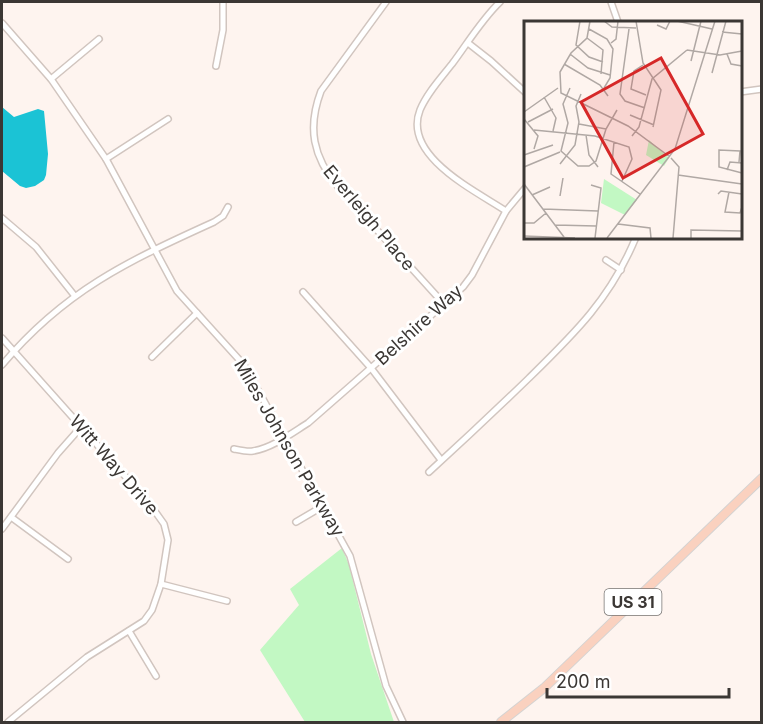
<svg xmlns="http://www.w3.org/2000/svg" width="763" height="724" font-family="Inter,sans-serif">
<style>
.green{fill:#c2f8c3}
.water{fill:#1bc3d5}
.lines{fill:none;stroke-linecap:round;stroke-linejoin:round}
.street-casing{stroke:#d1c5bf;stroke-width:8}
.primary-casing{stroke:#d4d3d2;stroke-width:10}
.street{stroke:#fff;stroke-width:5}
.primary{stroke:#fad1bf;stroke-width:8}
.labels{text-anchor:middle;stroke-width:6;stroke-linejoin:round;paint-order:stroke}
.shield{fill:#fff;stroke:#767371;stroke-width:1.5}
.shield-label{font-size:16px;font-weight:bold;fill:#3b3734}
.street-label{font-size:18px;fill:#3b3734;stroke:#fff}
.inset-road{fill:none;stroke:#b0a8a4;stroke-width:1.5}
.view{fill:#d62828;fill-opacity:0.15;stroke:#d62828;stroke-width:3}
.inset-edge{fill:none;stroke:#3b3734;stroke-width:3}
</style>
<rect width="100%" height="100%" fill="#fef4ef"/>
<path class="green" d="M342,548l7,17 22,89 23,68h-89l-45,-72 39,-45 -9,-16z"/>
<path class="water" d="M2,107l12,10 24,-8 6,2 4,43 -2,21 -2,5 -9,6 -9,2 -6,-2 -18,-15z"/>
<g class="lines">
<g class="street-casing">
<g id="street">
<path d="M386,2l-65,89c-14,37 -8,66 17,96l106,117"/>
<path d="M500,2c-18,17 -33,42 -48,62 -11,14 -25,29 -32,46 -18,46 56,81 86,101"/>
<path d="M611,2l7,20"/>
<path d="M2,23l49,56 55,80 71,132 67,74 106,191 36,130 17,36"/>
<path d="M468,43l23,18 35,32"/>
<path d="M216,66l7,-36v-28"/>
<path d="M51,79l48,-40"/>
<path d="M740,92l22,-3"/>
<path d="M106,159l62,-40"/>
<path d="M2,218l34,29 38,48"/>
<path d="M606,260l15,10"/>
<path d="M303,292l68,76 70,92"/>
<path d="M2,338l147,165 15,21 4,16 -7,44 -9,26 -8,11 -57,36 -79,65"/>
<path d="M152,357l45,-44"/>
<path d="M2,365c62,-74 126,-104 212,-143l9,-6 5,-9"/>
<path d="M234,449c5,1 13,3 19,2 19,-3 39,-18 55,-28l136,-119 19,-17 9,-12 34,-64 20,-24"/>
<path d="M429,472c34,-31 67,-62 100,-94 46,-45 82,-80 107,-141"/>
<path d="M11,517l57,42"/>
<path d="M296,522l27,-16"/>
<path d="M2,529l56,-76 23,-26"/>
<path d="M161,584l66,17"/>
<path d="M129,631l27,45"/>
</g>
</g>
<g class="primary-casing">
<path id="primary" d="M501,722l43,-34 218,-210"/>
</g>
<use href="#street" class="street"/>
<use href="#primary" class="primary"/>
</g>
<g class="labels">
<rect class="shield" x="604.5" y="589" width="57" height="26" rx="4.5"/>
<g class="shield-label">
<text x="633" y="608">US 31</text>
</g>
<g class="street-label">
<text transform="translate(369 218) rotate(50)" y="6">Everleigh Place</text>
<text transform="translate(419 325) rotate(-42)" y="6">Belshire Way</text>
<text transform="translate(289 448) rotate(60)" y="6">Miles Johnson Parkway</text>
<text transform="translate(114 465) rotate(49)" y="6">Witt Way Drive</text>
</g>
</g>
<g transform="translate(524 21)">
<rect width="218" height="218" fill="#fef4ef"/>
<path d="M125,119l20,18 -5,8 -18,-11zM80,158l33,21 -12,15 -24,-12z" fill="#c2f8c3"/>
<path class="inset-road" d="M56,0l-4,24 13,12 14,5M66,0l-3,17 -16,15 -11,19 1,21 67,33 42,31M80,0l8,6 24,1M112,0l7,42 18,27 -8,37M153,0l35,8M133,4l9,4 4,-8M65,8l18,10 6,10 -3,29 -6,10M105,8l-9,65 5,7 20,7M198,11l20,2M63,17l16,12 -2,24M87,22l5,-4 2,-18M163,29l33,5 22,-4M46,33l18,14 22,7M203,33l4,10 11,2M167,40l10,-40M40,43l36,21 8,11M119,44l-9,6 -3,18 15,6M188,52l14,-52M46,67l-7,16 5,19 -7,28 17,15h11l7,-5 10,-32 11,-19M20,76l12,21 -3,13M0,91l34,-24M106,94l24,10M0,98l14,17 -4,13M4,101l25,-13M55,103l27,5M10,109l61,6 34,11 3,12 -10,22M62,114l3,20 9,12M108,115l7,-9 13,-48 35,-29M90,121l-3,32 29,20M0,134l29,-10M147,137l8,9 -6,71M215,141l1,-11 -21,-1v17l23,6M36,143l15,-19 4,-23 -3,-16 5,-12M0,146l36,-15M203,149l3,-8 12,1M154,154l64,9M0,163l40,53M67,164l10,3 -6,50M205,171l-4,20 15,1 2,-6M194,173l3,-3 21,3M8,174l18,-8M36,175l3,-18M19,188l55,2M0,202h10l12,-10M94,203l32,4 1,10M31,204l41,1M0,215l51,2M83,217l68,-89 40,-128M167,217v-8l51,1"/>
<path class="view" d="M137,37l42,76 -80,44 -42,-76z"/>
<rect width="218" height="218" class="inset-edge"/>
</g>
<rect width="763" height="724" fill="none" stroke="#3b3734" stroke-width="6"/>
<path d="M547 688v9h182v-9" fill="none" stroke="#3b3734" stroke-width="3"/>
<text x="556" y="688" font-size="18" fill="#3b3734" stroke="#ffffff" stroke-width="4.5" paint-order="stroke">200 m</text>
</svg>
